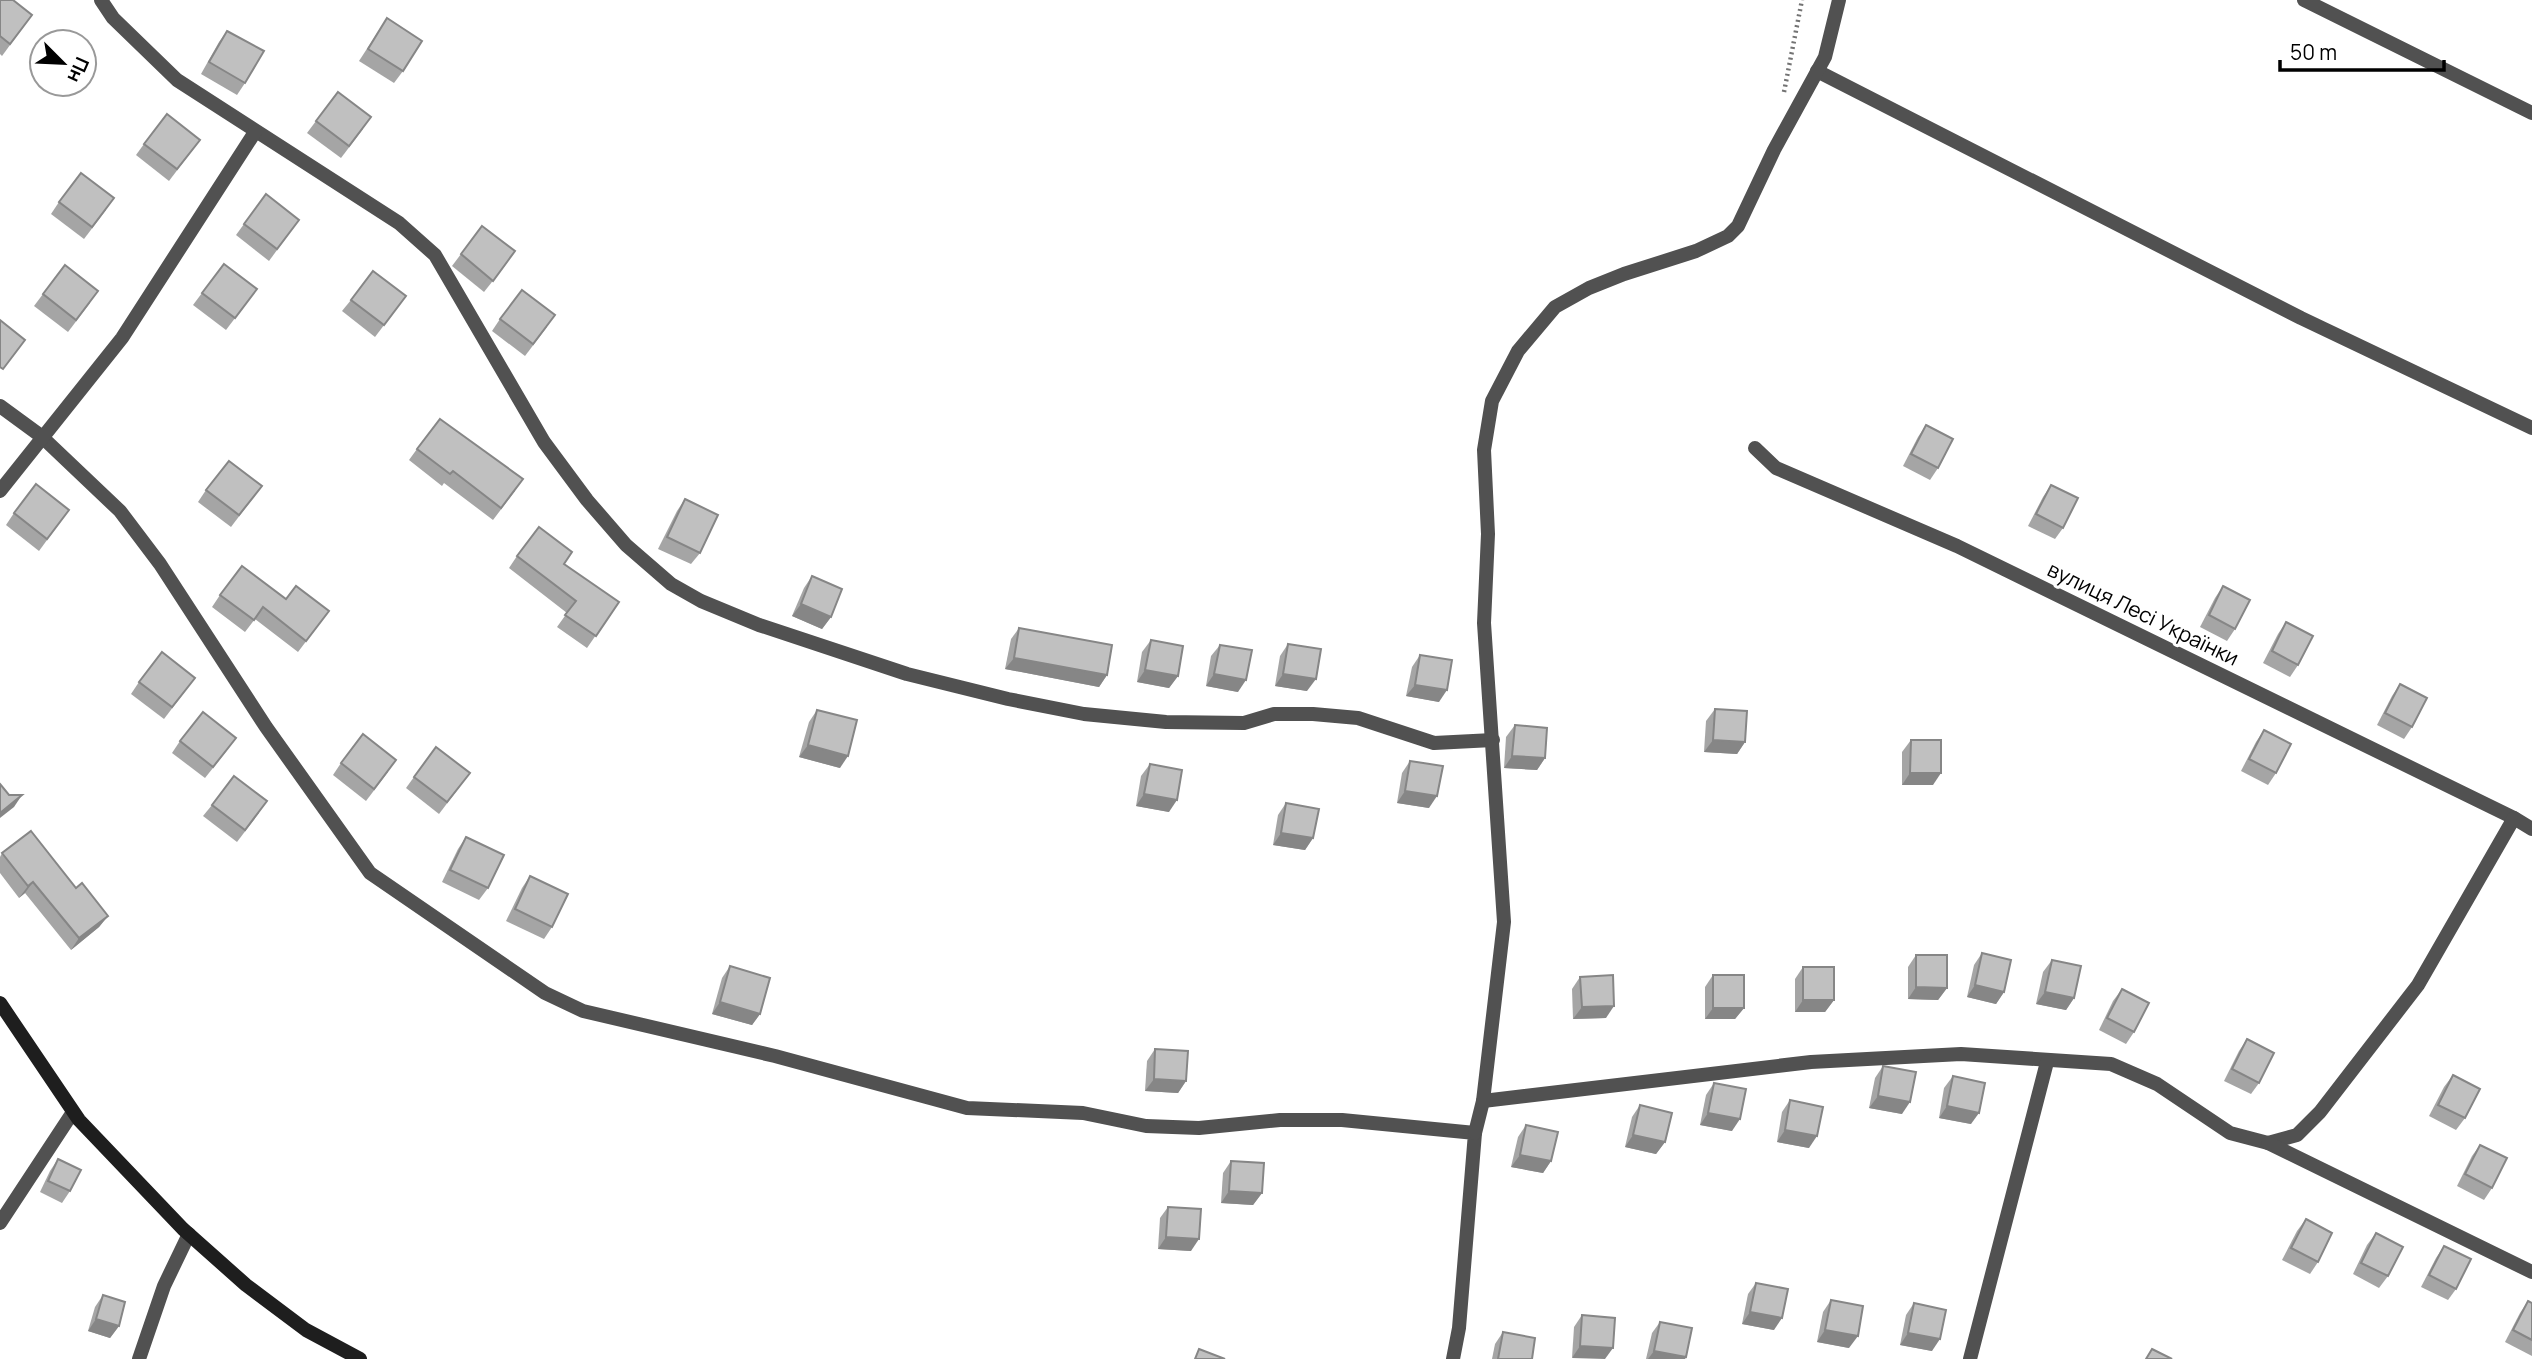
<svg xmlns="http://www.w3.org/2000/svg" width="2532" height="1359" font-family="Manrope,sans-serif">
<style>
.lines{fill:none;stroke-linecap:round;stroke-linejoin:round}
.path{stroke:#737373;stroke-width:4.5;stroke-dasharray:2 3.5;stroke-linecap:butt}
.street{stroke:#515151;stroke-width:14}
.secondary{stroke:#1e1e1e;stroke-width:14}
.wall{fill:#a5a5a5}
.shaded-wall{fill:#868686}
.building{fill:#c0c0c0;stroke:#868686;stroke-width:2}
.labels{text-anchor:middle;stroke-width:6;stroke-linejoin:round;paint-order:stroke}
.street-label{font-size:21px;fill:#000;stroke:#fff}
</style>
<rect width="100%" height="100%" fill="#fff"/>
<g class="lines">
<path class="path" d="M1784,92l18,-92"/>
<g class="street">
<path d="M101,0l12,18 64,62 222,143 36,32 109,187 43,58 39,45 45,39 30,17 58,24 148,49 101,25 76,15 82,8 78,1 30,-9h39l45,4 76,25 59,-3"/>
<path d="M2304,0l228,113"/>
<path d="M1817,71l484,247 231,110"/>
<path d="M0,406l41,30 79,75 40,53 106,163 104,146 175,120 38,18 192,45 192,52 116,5 63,13 53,2 81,-8h62l133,13 -16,195 -6,31"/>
<path d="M1755,448l21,20 181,78 557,272"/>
<path d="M0,491l122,-153 133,-206"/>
<path d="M1483,1101l328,-39 150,-8 150,10 46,20 73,49 38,10 29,-8 23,-23 98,-127 96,-167 18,11"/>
<path d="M1475,1133l8,-32 21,-179 -20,-299 4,-89 -4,-84 8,-49 26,-50 37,-44 34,-19 35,-14 72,-23 32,-15 10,-10 36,-76 51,-93 14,-57"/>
<path d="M2268,1143l264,129"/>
<path d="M0,1223l73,-111"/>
<path d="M139,1359l25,-73 25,-52"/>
<path d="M1970,1359l77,-297"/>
</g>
<path class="secondary" d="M0,1003l79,117 104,109 63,56 60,45 54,29"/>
</g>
<g class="wall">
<path d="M0,0l32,15 -30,41 -2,-2z"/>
<path d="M387,18l16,53 -9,12 -35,-22z"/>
<path d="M227,31l18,52 -8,12 -36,-21 18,-32z"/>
<path d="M316,121l47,8 -22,29 -34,-25z"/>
<path d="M200,140l-31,41 -33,-26 8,-11z"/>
<path d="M59,202l47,8 -22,29 -33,-25z"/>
<path d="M299,220l-30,41 -33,-26 8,-11z"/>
<path d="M461,254l46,9 -23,29 -32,-26z"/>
<path d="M257,289l-31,41 -33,-25 9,-12z"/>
<path d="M43,294l47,9 -22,29 -34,-26z"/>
<path d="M406,296l-31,41 -33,-26 9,-11z"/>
<path d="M500,319l47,8 -22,29 -33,-25z"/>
<path d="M1926,425l12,43 -8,12 -27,-14 15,-29z"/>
<path d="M417,449l98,42 -22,29 -49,-37 -2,3 -33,-26z"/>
<path d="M2051,485l12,43 -8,11 -27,-13 15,-29z"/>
<path d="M262,486l-31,41 -33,-25 8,-12z"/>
<path d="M685,499l15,54 -9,11 -33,-15 19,-38z"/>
<path d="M69,510l-30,41 -33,-26 8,-12z"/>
<path d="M517,556l47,8 55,38 -32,46 -30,-21 10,-14 -58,-45z"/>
<path d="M812,576l19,41 -9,12 -30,-13 12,-28z"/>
<path d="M2223,586l12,43 -8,12 -27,-14 15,-29z"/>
<path d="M220,595l66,4 34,24 -22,29 -43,-33 -10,13 -33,-25z"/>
<path d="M2286,622l12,43 -8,12 -27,-14 15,-29z"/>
<path d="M1019,628l88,47 -8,12 -94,-18 6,-30z"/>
<path d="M1151,640l27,36 -9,12 -32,-6 5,-30z"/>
<path d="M1288,644l19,47 -32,-5 5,-30z"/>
<path d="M1220,645l18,47 -32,-6 5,-30z"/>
<path d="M1420,655l19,47 -33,-6 6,-29z"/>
<path d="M139,682l47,8 -22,29 -33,-25z"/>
<path d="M2400,684l12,43 -8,12 -27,-14 15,-29z"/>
<path d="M1715,709l30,33 -8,12 -33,-2 2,-31z"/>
<path d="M817,710l23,58 -41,-11 10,-35z"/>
<path d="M1515,725l30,33 -8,12 -33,-2 2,-31z"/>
<path d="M2264,730l12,43 -8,12 -27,-14 15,-29z"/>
<path d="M1911,740l22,45h-31v-33z"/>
<path d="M180,741l48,8 -23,29 -33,-25z"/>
<path d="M1410,761l19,47 -32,-5 5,-30z"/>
<path d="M341,763l47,9 -22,29 -33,-26z"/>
<path d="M1150,764l19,48 -33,-6 5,-30z"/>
<path d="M414,777l47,8 -22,29 -33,-26z"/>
<path d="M1286,803l27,35 -8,12 -32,-5 5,-30z"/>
<path d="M212,805l47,8 -22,29 -34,-26z"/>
<path d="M466,837l22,51 -9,12 -37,-18 16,-33z"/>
<path d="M2,853l106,63 -9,11 -28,23 -46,-57 -6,5 -19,-25v-16z"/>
<path d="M530,876l22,51 -8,12 -38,-18 16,-33z"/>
<path d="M1982,953l22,39 -8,12 -29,-7 7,-32z"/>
<path d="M1916,955l31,33 -9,12 -30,-1v-32z"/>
<path d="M2052,960l22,38 -8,12 -30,-6 7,-32z"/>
<path d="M730,966l30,48 -8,11 -40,-11 10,-36z"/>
<path d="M1803,967l31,33 -9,12h-30v-33z"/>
<path d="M1713,975l31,33 -9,11h-30v-32z"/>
<path d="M1580,977l26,41 -33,1 -1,-30z"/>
<path d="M2122,989l12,43 -8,12 -27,-14 14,-29z"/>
<path d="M2247,1039l12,44 -8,11 -27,-13 15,-30z"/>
<path d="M1155,1049l31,32 -8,12 -33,-2 2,-30z"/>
<path d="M1883,1066l19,48 -33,-6 6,-30z"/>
<path d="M2453,1075l12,43 -9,12 -27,-14 15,-29z"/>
<path d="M1953,1076l18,48 -32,-6 5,-30z"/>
<path d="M1714,1083l18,48 -32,-6 6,-30z"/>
<path d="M1790,1100l19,48 -32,-6 5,-30z"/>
<path d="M1640,1105l25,37 -9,12 -31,-7 7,-30z"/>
<path d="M1526,1125l25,36 -8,12 -32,-6 7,-30z"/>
<path d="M2480,1145l12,43 -8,12 -27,-14 15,-30z"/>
<path d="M58,1159l12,32 -8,12 -22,-11 10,-21z"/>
<path d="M1231,1161l31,32 -9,12 -32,-2 2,-30z"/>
<path d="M1168,1207l23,44 -33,-2 2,-31z"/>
<path d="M2306,1219l12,43 -8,12 -28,-14 15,-29z"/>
<path d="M2376,1233l12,43 -9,12 -26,-14 14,-29z"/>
<path d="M2444,1246l12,43 -8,11 -27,-13 15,-29z"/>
<path d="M1756,1283l18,47 -32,-6 6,-30z"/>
<path d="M103,1295l16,31 -9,12 -22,-7 7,-24z"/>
<path d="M1831,1300l18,48 -32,-6 6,-30z"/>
<path d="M2528,1301l4,2v53l-27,-14 15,-29z"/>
<path d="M1914,1303l18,48 -32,-6 6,-30z"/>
<path d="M1582,1315l33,3 -43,40 2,-31z"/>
<path d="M1660,1322l26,35 -1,2h-39l6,-26z"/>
<path d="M1503,1332l29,27h-40l3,-15z"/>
</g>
<g class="shaded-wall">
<path d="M801,604l30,13 -9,12 -30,-13z"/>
<path d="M1014,658l93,17 -8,12 -94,-18z"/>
<path d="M1145,670l33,6 -9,12 -32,-6z"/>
<path d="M1214,674l32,6 -8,12 -32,-6z"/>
<path d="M1283,674l33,5 -9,12 -32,-5z"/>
<path d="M1415,685l32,5 -8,12 -33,-6z"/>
<path d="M1713,740l32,2 -8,12 -33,-2z"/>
<path d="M808,745l40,11 -8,12 -41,-11z"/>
<path d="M1512,756l33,2 -8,12 -33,-2z"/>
<path d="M1910,773h31l-8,12h-31z"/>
<path d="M1405,791l32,5 -8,12 -32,-5z"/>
<path d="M1144,794l33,6 -8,12 -33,-6z"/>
<path d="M22,795l-8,12 -14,11v-5z"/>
<path d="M1281,833l32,5 -8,12 -32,-5z"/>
<path d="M33,882l-8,11 -6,5 9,-12z"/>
<path d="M108,916l-9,11 -28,23 8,-12z"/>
<path d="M1975,985l29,7 -8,12 -29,-7z"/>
<path d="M1916,987l31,1 -9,12 -30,-1z"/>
<path d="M2045,992l29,6 -8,12 -30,-6z"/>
<path d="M1803,1000h31l-9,12h-30z"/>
<path d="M720,1002l40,12 -8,11 -40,-11z"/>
<path d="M1614,1006l-8,12 -33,1 9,-12z"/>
<path d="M1713,1008h31l-9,11h-30z"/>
<path d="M1154,1079l32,2 -8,12 -33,-2z"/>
<path d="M1878,1096l32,6 -8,12 -33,-6z"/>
<path d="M1947,1106l32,7 -8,11 -32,-6z"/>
<path d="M1708,1113l32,6 -8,12 -32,-6z"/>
<path d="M1785,1130l32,6 -8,12 -32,-6z"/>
<path d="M1633,1135l32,7 -9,12 -31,-7z"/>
<path d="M1520,1155l31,6 -8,12 -32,-6z"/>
<path d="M1229,1191l33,2 -9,12 -32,-2z"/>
<path d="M1166,1237l33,2 -8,12 -33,-2z"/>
<path d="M1750,1312l32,6 -8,12 -32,-6z"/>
<path d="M96,1319l23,7 -9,12 -22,-7z"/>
<path d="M1825,1330l33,6 -9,12 -32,-6z"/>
<path d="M1908,1333l32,6 -8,12 -32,-6z"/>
<path d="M1580,1346l33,2 -8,11 -33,-1z"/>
<path d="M1654,1351l32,6 -1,2h-37z"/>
</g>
<g class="building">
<path d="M0,0h13l19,15 -22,29 -10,-8z"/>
<path d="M387,18l35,23 -19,30 -35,-22z"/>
<path d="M227,31l37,20 -19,32 -36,-21z"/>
<path d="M338,92l33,25 -22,29 -33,-25z"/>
<path d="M167,114l33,26 -23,29 -33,-25z"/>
<path d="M81,173l33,25 -22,29 -33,-25z"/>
<path d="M266,194l33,26 -22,29 -33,-25z"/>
<path d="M482,226l33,25 -22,30 -32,-27z"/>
<path d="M224,264l33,25 -22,29 -33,-25z"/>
<path d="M65,265l33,26 -22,29 -33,-26z"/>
<path d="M373,271l33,25 -22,29 -33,-25z"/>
<path d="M522,290l33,25 -22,29 -33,-25z"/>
<path d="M0,320l25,20 -22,29 -3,-2z"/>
<path d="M440,419l83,60 -22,29 -48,-37 -3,3 -33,-25z"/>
<path d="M1926,425l27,14 -15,29 -27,-14z"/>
<path d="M229,461l33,25 -23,29 -33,-25z"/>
<path d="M36,484l33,26 -22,29 -33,-26z"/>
<path d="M2051,485l27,13 -15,30 -27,-14z"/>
<path d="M685,499l33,16 -18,38 -33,-16z"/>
<path d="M539,527l33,25 -8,12 55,38 -23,34 -31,-21 11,-14 -59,-45z"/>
<path d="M242,566l44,33 10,-13 33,25 -23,30 -43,-34 -9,13 -34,-25z"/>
<path d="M812,576l30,13 -11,28 -30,-13z"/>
<path d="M2223,586l27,14 -15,29 -26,-14z"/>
<path d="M2286,622l27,14 -15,29 -26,-14z"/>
<path d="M1019,628l93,17 -5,30 -93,-17z"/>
<path d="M1151,640l32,6 -5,30 -33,-6z"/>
<path d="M1288,644l33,5 -5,30 -33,-5z"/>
<path d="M1220,645l32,5 -6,30 -32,-6z"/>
<path d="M162,652l33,26 -23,29 -33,-25z"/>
<path d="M1420,655l32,5 -5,30 -32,-5z"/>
<path d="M2400,684l27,14 -15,29 -27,-14z"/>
<path d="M1715,709l32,2 -2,31 -32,-2z"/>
<path d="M817,710l40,10 -9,36 -40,-11z"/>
<path d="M203,712l33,26 -23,29 -33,-26z"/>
<path d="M1515,725l32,3 -2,30 -33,-2z"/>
<path d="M2264,730l27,14 -15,29 -27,-14z"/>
<path d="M363,734l33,26 -22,29 -33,-26z"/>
<path d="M1911,740h30v33h-31z"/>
<path d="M436,747l34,26 -23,29 -33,-25z"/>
<path d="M1410,761l33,5 -6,30 -32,-5z"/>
<path d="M1150,764l32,6 -5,30 -33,-6z"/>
<path d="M234,776l33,25 -22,29 -33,-25z"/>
<path d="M0,784l9,11h13l-22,18z"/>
<path d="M1286,803l33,6 -6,29 -32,-5z"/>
<path d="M31,831l45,57 6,-5 26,33 -29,22 -46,-56 -5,4 -26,-33z"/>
<path d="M466,837l38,18 -16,33 -38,-18z"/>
<path d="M530,876l38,18 -16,33 -37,-18z"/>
<path d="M1982,953l29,7 -7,32 -29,-7z"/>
<path d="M1916,955h31v33l-31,-1z"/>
<path d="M2052,960l29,6 -7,32 -29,-6z"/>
<path d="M730,966l40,12 -10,36 -40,-12z"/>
<rect x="1803" y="967" width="31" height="33"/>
<path d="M1613,975l1,31 -32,1 -2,-30z"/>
<rect x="1713" y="975" width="31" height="33"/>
<path d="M2122,989l27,14 -15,29 -27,-14z"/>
<path d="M2247,1039l27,14 -15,30 -27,-14z"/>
<path d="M1155,1049l33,2 -2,30 -32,-2z"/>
<path d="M1883,1066l33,6 -6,30 -32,-6z"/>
<path d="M2453,1075l27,14 -15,29 -27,-13z"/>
<path d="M1953,1076l32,7 -6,30 -32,-7z"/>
<path d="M1714,1083l32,6 -6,30 -32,-6z"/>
<path d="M1790,1100l33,7 -6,29 -32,-6z"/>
<path d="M1640,1105l32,8 -7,29 -32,-7z"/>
<path d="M1526,1125l32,7 -7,29 -31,-6z"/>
<path d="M2480,1145l27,13 -15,30 -27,-14z"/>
<path d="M58,1159l23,11 -11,21 -22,-10z"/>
<path d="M1231,1161l33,2 -2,30 -33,-2z"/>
<path d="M1168,1207l33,2 -2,30 -33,-2z"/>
<path d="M2306,1219l26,14 -14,29 -27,-14z"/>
<path d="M2376,1233l27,14 -15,29 -27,-13z"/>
<path d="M2444,1246l27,13 -15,30 -27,-14z"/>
<path d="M1756,1283l32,6 -6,29 -32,-6z"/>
<path d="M103,1295l22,7 -6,24 -23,-7z"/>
<path d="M1831,1300l32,6 -5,30 -33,-6z"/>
<path d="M2528,1301l4,2v37l-19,-10z"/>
<path d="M1914,1303l32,7 -6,29 -32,-6z"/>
<path d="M1582,1315l33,3 -2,30 -33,-2z"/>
<path d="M1660,1322l32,6 -6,29 -32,-6z"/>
<path d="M1503,1332l32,6 -3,21h-34z"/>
<path d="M1199,1349l26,10h-30z"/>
<path d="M2152,1349l20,10h-26z"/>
</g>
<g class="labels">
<g class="street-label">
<text transform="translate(2143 614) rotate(26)" y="7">вулиця Лесі Українки</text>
</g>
</g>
<g transform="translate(63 63) rotate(114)"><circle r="33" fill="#ffffff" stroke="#999999" stroke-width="2"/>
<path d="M0-5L12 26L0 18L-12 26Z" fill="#000000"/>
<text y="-10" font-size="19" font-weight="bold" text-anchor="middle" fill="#000000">Пн</text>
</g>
<path d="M2280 60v10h164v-10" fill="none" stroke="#000000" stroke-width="3.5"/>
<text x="2290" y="60" font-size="21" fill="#000000" stroke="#ffffff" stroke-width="5" paint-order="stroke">50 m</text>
</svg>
